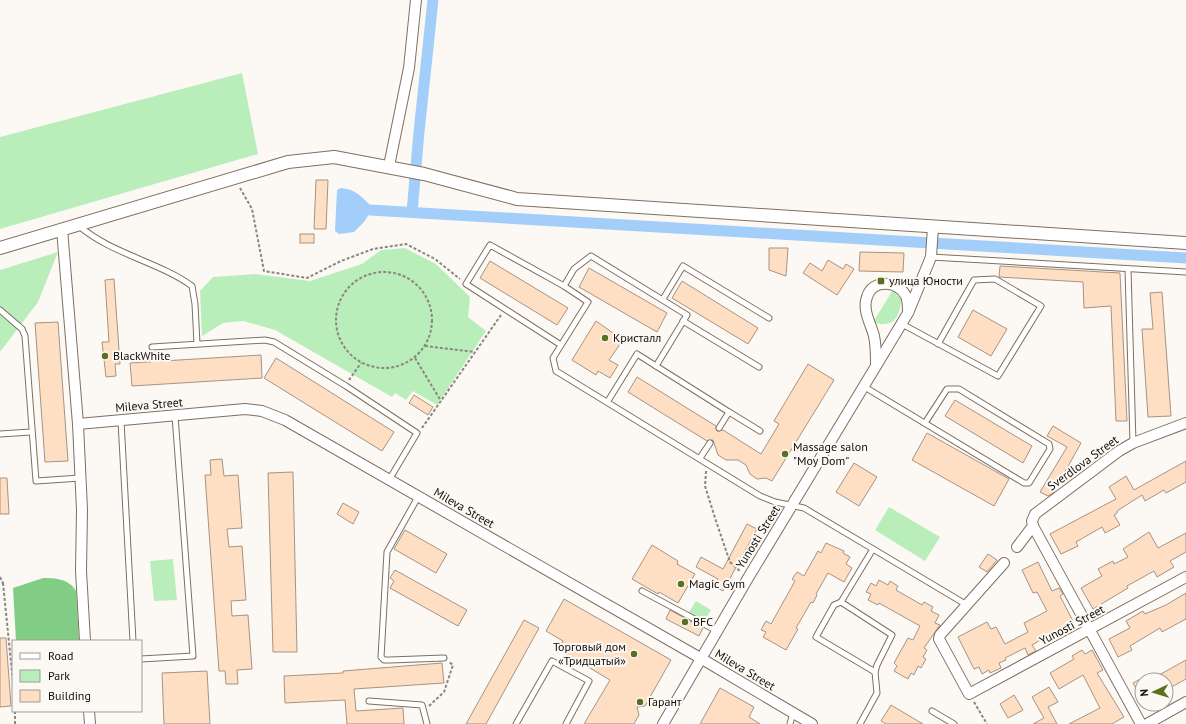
<svg xmlns="http://www.w3.org/2000/svg" width="1186" height="724" font-family="'PT Sans',sans-serif">
<style>
.green{fill:#b9eebb}
.forest{fill:#81cd85}
.water{fill:#a3cef9}
.lines{fill:none;stroke-linecap:round;stroke-linejoin:round}
.canal{stroke:#a3cef9;stroke-width:11}
.building{fill:#fedfc3;stroke:#a69383}
.service-casing{stroke:#7f6f5f;stroke-width:7}
.minor-casing{stroke:#7f6f5f;stroke-width:12}
.tertiary-casing{stroke:#7f6f5f;stroke-width:14}
.path{stroke:#8a8580;stroke-width:2;stroke-dasharray:3 2;stroke-linecap:butt}
.service{stroke:#fff;stroke-width:5}
.minor{stroke:#fff;stroke-width:10}
.tertiary{stroke:#fff;stroke-width:12}
.poi-dot{fill:#5b701f;stroke:#fcf9f5;stroke-width:1.5}
.labels{text-anchor:middle;stroke-width:4;stroke-linejoin:round;paint-order:stroke}
.poi-label{font-size:12px;fill:#140e08;stroke:#fcf9f5;text-anchor:start}
.street-label{font-size:12px;fill:#140e08;stroke:#fcf9f5}
</style>
<rect width="100%" height="100%" fill="#fcf9f5"/>
<g class="green">
<path d="M242,73l16,81 -258,75v-92z"/>
<path d="M405,248l31,16 34,33 -2,20 18,14 -49,74 -24,-14 -7,9 -11,-7 -3,4 -117,-67 -32,-9 -20,2 -21,13 -2,-45 13,-14 42,-3 55,7 52,-17 19,-14z"/>
<path d="M58,252l-20,50 -38,50v-82z"/>
<path d="M893,290l8,9c0,18 -9,30 -28,23z"/>
<path d="M889,507l51,30 -15,24 -50,-31z"/>
<path d="M173,559l4,41 -23,1 -4,-40z"/>
<path d="M696,601l15,9 -8,13 -15,-9z"/>
</g>
<path class="forest" d="M43,578c13,0 26,1 33,13l3,50h-63l-3,-53z"/>
<path class="water" d="M341,188c14,1 20,8 29,17 0,13 -7,18 -16,27l-15,2 -4,-3 2,-41z"/>
<g class="lines">
<g class="canal">
<path d="M370,210l816,48"/>
<path d="M412,212l7,-80 14,-132"/>
</g>
</g>
<g class="building">
<path d="M316,180h12l-2,49h-12z"/>
<rect x="300" y="234" width="14" height="9"/>
<path d="M769,248h19l-2,28 -17,-6z"/>
<path d="M860,252l44,1 -1,19 -44,-1z"/>
<path d="M828,260l15,9 3,-5 8,5 -17,26 -34,-22 7,-10 12,8z"/>
<path d="M490,261l78,47 -11,17 -77,-47z"/>
<path d="M1000,266l120,7 7,148h-11l-5,-115 -27,2 -1,-26 -84,-5z"/>
<path d="M589,268l78,45 -10,19 -78,-45z"/>
<path d="M114,279l6,85h-5l1,12 -10,1 -4,-35h7l-4,-62z"/>
<path d="M682,281l76,47 -10,16 -76,-46z"/>
<path d="M1162,292l9,124 -23,1 -6,-88h11l-3,-36z"/>
<path d="M973,310l34,19 -16,27 -33,-19z"/>
<path d="M596,321l27,19 -14,20 9,5 -8,13 -12,-7 -2,4 -24,-15z"/>
<path d="M58,322l10,139 -23,1 -10,-139z"/>
<path d="M261,355l1,23 -130,8 -2,-23z"/>
<path d="M276,358l118,74 -12,19 -118,-73z"/>
<path d="M808,364l26,16 -62,101 -6,-3 -9,1 -7,-5 -4,-9 -8,-5h-12l-8,-5 -5,-15 -6,1 -79,-49 9,-15 79,49 1,5 6,-1 38,24 18,-30 -5,-3z"/>
<path d="M414,395l19,12 -5,8 -19,-12z"/>
<path d="M955,400l77,46 -9,17 -78,-47z"/>
<path d="M1053,426l28,17 -28,50 -5,3 -8,-4 27,-45 -20,-11z"/>
<path d="M927,433l82,46 -15,27 -82,-46z"/>
<path d="M222,459l2,17 14,-1 4,53 -15,1 2,18 13,-1 4,54 -15,1 1,15 16,-1 4,54 -15,1 1,14h-12l-1,-13h-6l-14,-196h6l-1,-15z"/>
<path d="M1186,461v21l-20,11 -2,-3 -19,11 -3,-6 -25,16v2l-3,2 6,10 -15,8 -3,-6 -26,15 2,4 -17,8 -11,-20 66,-35 -7,-12 17,-11 8,14z"/>
<path d="M854,463l23,14 -18,29 -23,-14z"/>
<path d="M293,472l4,180h-24l-5,-179z"/>
<path d="M0,478h7l2,36h-9z"/>
<path d="M343,503l16,9 -6,12 -16,-10z"/>
<path d="M747,524l10,5 -34,62 -9,-5 4,-7 -22,-12 5,-10 22,12z"/>
<path d="M405,530l42,24 -11,19 -42,-24z"/>
<path d="M1149,532l9,16 28,-15v19l-16,9 4,6 -17,10 -3,-6 -27,15 1,2 -35,21 -12,-21 21,-12 -4,-7 15,-8 1,3 14,-7 -5,-8z"/>
<path d="M826,543l18,8 -1,2 7,4 -4,7 6,4 -8,14 -16,-9 -12,21 1,1 -4,8 -2,-1 -15,26 2,1 -12,21 -23,-13 3,-5 -5,-2 5,-9 5,3 24,-43 -3,-2 5,-7 7,4 14,-25 3,2z"/>
<path d="M652,545l26,16 -1,3 18,10 -17,29 -19,-11 -1,2 -26,-15z"/>
<path d="M988,554l9,6 -10,12 -8,-5z"/>
<path d="M1038,562l14,29 7,-3 4,6 -3,2 13,25 -41,24 4,6 -8,4 -3,-7 -20,10 1,2 -7,3 2,5 -11,5 -1,-3 -7,4 -3,-7 -5,2 -16,-32 29,-15 4,7 5,-2 9,17 23,-12 -4,-9 23,-12 -10,-19 -4,1 -11,-23z"/>
<path d="M395,570l72,40 -9,16 -68,-38 4,-7 -4,-3z"/>
<path d="M879,580l9,5 2,-4 8,5 -2,4 26,15 2,-3 9,5 -2,4 8,4 -4,8 5,2 -16,23 3,2 -4,7 3,2 -5,9 -3,-2 -4,9 -3,-2 -3,6 -14,-8 3,-5 -3,-3 14,-25 5,2 7,-14 -41,-23 -1,2 -10,-5 3,-6 -5,-2 5,-9 5,3z"/>
<path d="M1186,593v26l-24,13 -2,-4 -30,18 2,4 -14,7 -9,-18 21,-11 -4,-7 17,-10 2,3 21,-9z"/>
<path d="M564,599l107,61 -26,46 -8,1 2,8 -5,9h-50l26,-44 -52,-31 5,-8 -17,-10z"/>
<path d="M670,610l33,18 -4,8 -33,-17z"/>
<path d="M524,620l15,8 -53,96h-20z"/>
<path d="M0,638h6l5,68 -11,1z"/>
<path d="M1082,650l3,4 7,-4 11,20 -6,3 27,44 -12,7h-43l31,-16 -17,-33 -24,14 -9,-16 24,-14 -2,-3z"/>
<path d="M1186,660v19l-20,11v-10h-16z"/>
<path d="M442,663l2,20 -90,6 2,22 47,-3 1,16h-57l-2,-24 -60,3 -1,-27 59,-3v-2z"/>
<path d="M207,671l3,53h-46l-2,-51z"/>
<path d="M1142,678v22l-9,-17z"/>
<path d="M1049,687l9,15 -10,5 9,17h-24l11,-6 -12,-21z"/>
<path d="M720,688l34,19 -5,10 11,7h-60z"/>
<path d="M1014,695l9,15 -15,8 -8,-14z"/>
<path d="M891,705l32,19h-37l-5,-3z"/>
</g>
<g class="lines">
<g class="service-casing">
<g id="service">
<path d="M78,225c33,29 79,36 114,61l3,18 2,40"/>
<path d="M931,257l255,15"/>
<path d="M1128,269l5,174"/>
<path d="M564,286l10,-17 17,-13 96,59 -31,51"/>
<path d="M663,299l20,-33 86,52"/>
<path d="M0,310l22,19 3,7 11,145 44,-3"/>
<path d="M683,321l76,46"/>
<path d="M902,324l96,52 43,-70 -46,-27 -21,1 -36,64"/>
<path d="M561,345l-95,-61 24,-39 74,41 24,16 -35,56 3,13 204,125 15,6 29,6 69,41 -32,53 51,33 -15,30 -2,7 2,21 -17,31"/>
<path d="M152,347l113,-7 9,2 72,44 71,47 -28,47"/>
<path d="M863,386l161,97h5l21,-34 -1,-5 -90,-55h-12l-22,34"/>
<path d="M608,401l29,-47 92,58 -10,16"/>
<path d="M729,412l31,19"/>
<path d="M121,421l12,220"/>
<path d="M0,434l31,-2"/>
<path d="M700,458l10,-15"/>
<path d="M418,497l-31,55 -6,105 3,3h6l54,-2"/>
<path d="M873,549l94,56"/>
<path d="M642,591l75,40"/>
<path d="M841,602l-7,3 -18,32 59,35"/>
<path d="M141,659l52,-3 -18,-240"/>
<path d="M369,701l53,4 5,19"/>
<path d="M932,711l22,13"/>
<path d="M516,724l36,-63 37,20 -23,43"/>
<path d="M790,724l3,-11"/>
</g>
</g>
<g class="minor-casing">
<g id="minor">
<path d="M389,166l20,-98 7,-68"/>
<path d="M62,229l16,195 4,86 -1,61 4,70"/>
<path d="M876,364c0,-9 0,-19 -2,-28 -3,-12 -12,-26 -7,-39 5,-18 31,-17 39,-1 2,5 2,10 2,15"/>
<path d="M78,424l167,-15 17,2 23,9 417,239 110,65"/>
<path d="M1033,526l108,198"/>
<path d="M1017,547l16,-21 -1,-5 3,-7 84,-63 14,-8 53,-20"/>
<path d="M1004,563l-64,72 -1,4 30,55 217,-117"/>
<path d="M89,711l1,13"/>
<path d="M663,724l85,-146 160,-265 23,-56 2,-30"/>
<path d="M1147,724l39,-22"/>
</g>
</g>
<g class="tertiary-casing">
<path id="tertiary" d="M0,248l288,-86 46,-5 90,17 93,25 669,44"/>
</g>
<g class="path">
<path d="M240,188l12,21 12,62 43,7 34,-17 32,-12 33,-5 29,15 25,20"/>
<circle cx="384" cy="320" r="48"/>
<path d="M425,346l50,6"/>
<path d="M415,358l26,43"/>
<path d="M349,380l12,-17"/>
<path d="M422,428l79,-113"/>
<path d="M706,471l-1,15 11,35 14,41 11,10"/>
<path d="M0,577l3,6 -3,1"/>
<path d="M3,583l10,99"/>
<path d="M974,702l13,22"/>
<path d="M429,706l15,-14 9,-27 -4,-3"/>
<path d="M15,724v-13"/>
</g>
<use href="#service" class="service"/>
<use href="#minor" class="minor"/>
<use href="#tertiary" class="tertiary"/>
</g>
<g class="poi-dot">
<rect x="877" y="277" width="8" height="8" rx="2"/>
<circle cx="605" cy="338" r="4"/>
<circle cx="105" cy="356" r="4"/>
<circle cx="785" cy="454" r="4"/>
<circle cx="681" cy="584" r="4"/>
<circle cx="685" cy="622" r="4"/>
<circle cx="634" cy="654" r="4"/>
<circle cx="640" cy="702" r="4"/>
</g>
<g class="labels">
<g class="poi-label">
<text x="889" y="285">улица Юности</text>
<text x="613" y="342">Кристалл</text>
<text x="113" y="360">BlackWhite</text>
<text x="793" y="451">Massage salon<tspan x="793" dy="14">"Moy Dom"</tspan></text>
<text x="689" y="588">Magic Gym</text>
<text x="693" y="626">BFC</text>
<text x="626" y="651" text-anchor="end">Торговый дом<tspan x="626" dy="14">«Тридцатый»</tspan></text>
<text x="648" y="706">Гарант</text>
</g>
<g class="street-label">
<text transform="translate(149 405) rotate(-5)" y="4">Mileva Street</text>
<text transform="translate(1083 463) rotate(-36)" y="4">Sverdlova Street</text>
<text transform="translate(464 508) rotate(30)" y="4">Mileva Street</text>
<text transform="translate(758 537) rotate(-58)" y="4">Yunosti Street</text>
<text transform="translate(1072 625) rotate(-28)" y="4">Yunosti Street</text>
<text transform="translate(745 670) rotate(31)" y="4">Mileva Street</text>
</g>
</g>
<rect x="12" y="640" width="130" height="72" fill="#fcf9f5" stroke="#9f9b96"/>
<rect x="20" y="653" width="20" height="6" fill="#ffffff" stroke="#9f9b96"/>
<text x="48" y="660" font-size="12" fill="#140e08">Road</text>
<rect x="20" y="670" width="20" height="12" fill="#b9eebb" stroke="#9f9b96"/>
<text x="48" y="680" font-size="12" fill="#140e08">Park</text>
<rect x="20" y="690" width="20" height="12" fill="#fedfc3" stroke="#9f9b96"/>
<text x="48" y="700" font-size="12" fill="#140e08">Building</text>
<g transform="translate(1154 692) rotate(266)"><circle r="19" fill="#fcf9f5" stroke="#9f9b96"/>
<path d="M0-3L7 15L0 10L-7 15Z" fill="#5b701f"/>
<text y="-6" font-size="11" font-weight="bold" text-anchor="middle" fill="#140e08">N</text>
</g>
</svg>
